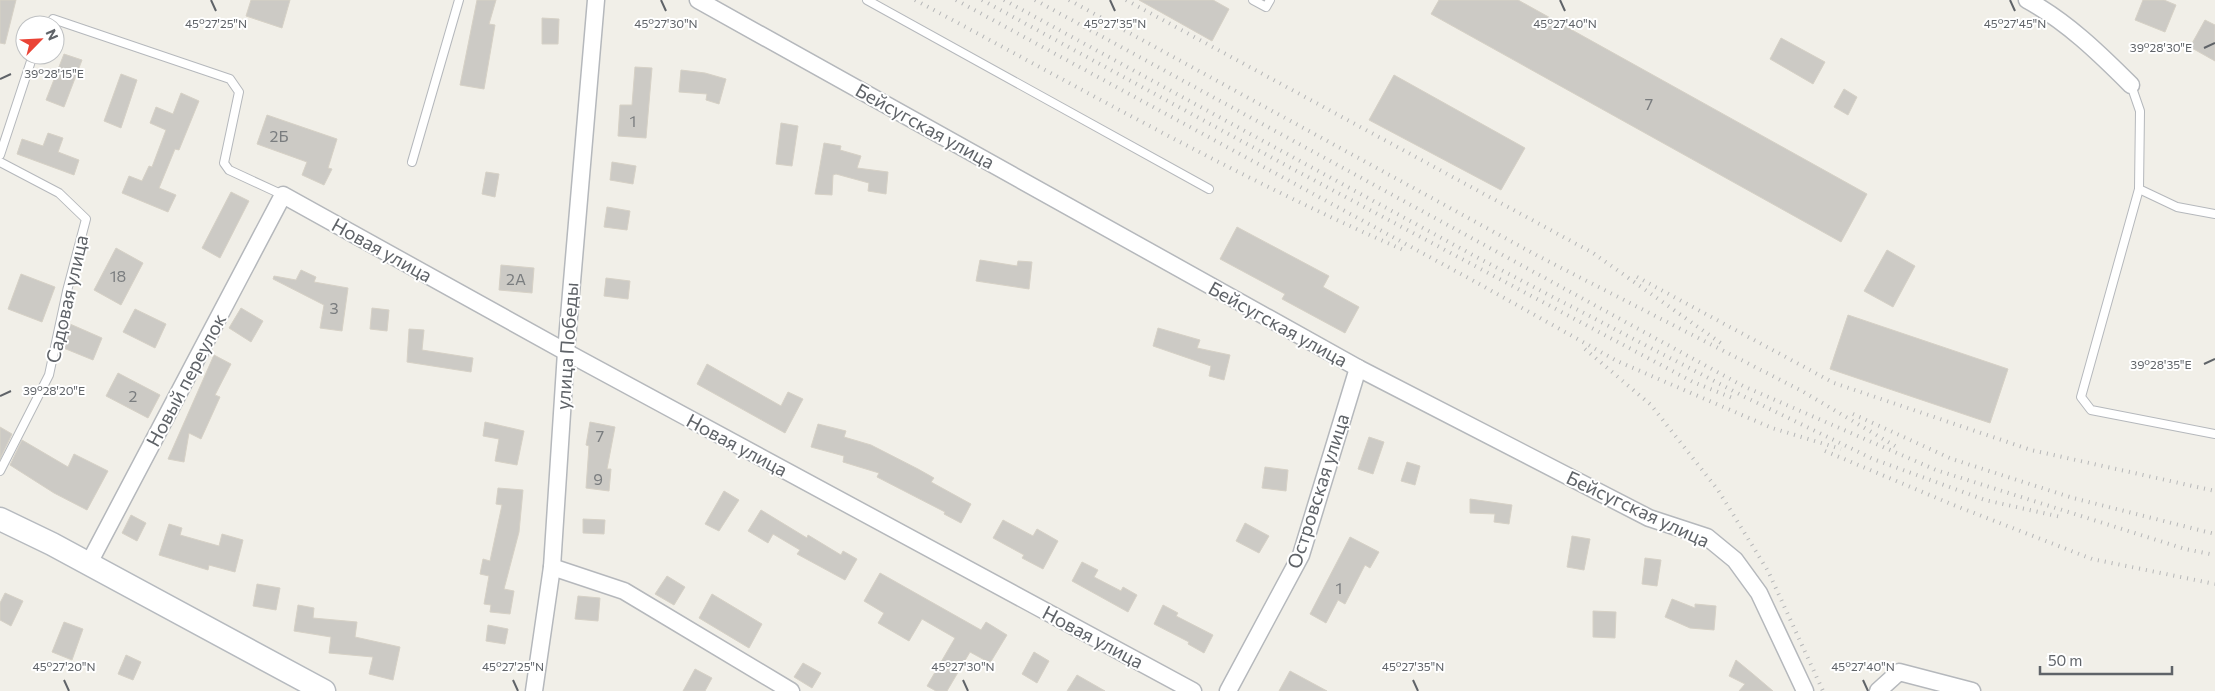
<svg xmlns="http://www.w3.org/2000/svg" width="2215" height="691" font-family="Commissioner,sans-serif">
<style>
.building{fill:#cccac5;stroke:#d6d1c6}
.lines{fill:none;stroke-linecap:round;stroke-linejoin:round}
.lane-casing{stroke:#b5b8bc;stroke-width:10}
.street-casing{stroke:#b5b8bc;stroke-width:19}
.secondary-casing{stroke:#b6babf;stroke-width:25}
.lane{stroke:#fff;stroke-width:8}
.street{stroke:#fff;stroke-width:16}
.secondary{stroke:#fff;stroke-width:22}
.rail{stroke:#b6b7b8;stroke-width:4;stroke-dasharray:1 6;stroke-linecap:butt}
.ticks{fill:none;stroke:#5f6368;stroke-width:2}
.labels{text-anchor:middle;stroke-width:4;stroke-linejoin:round;paint-order:stroke}
.number-label{font-size:16px;fill:#7a7d7f}
.street-label{font-size:19px;fill:#5f6368;stroke:#fff}
.ticks-label{font-size:12px;text-anchor:middle;fill:#5f6368;stroke:#fff;stroke-width:4;stroke-linejoin:round;paint-order:stroke}
</style>
<rect width="100%" height="100%" fill="#f1efe8"/>
<g class="building">
<path d="M0,0h16l-11,44 -5,-1z"/>
<path d="M251,0h39l-8,28 -36,-12z"/>
<path d="M477,0h19l-7,24 6,1 -11,64 -24,-4z"/>
<path d="M1139,0h74l16,9 -17,32z"/>
<path d="M1439,0h79l349,194 -26,48 -410,-228z"/>
<path d="M2143,0h21l12,5 -11,27 -30,-12z"/>
<path d="M542,18l17,1 -1,25h-16z"/>
<path d="M2205,20l10,5v36l-25,-14z"/>
<path d="M1781,38l44,24 -12,22 -43,-25z"/>
<path d="M64,54l18,6 -18,47 -18,-7z"/>
<path d="M635,67l17,1 -6,70 -28,-2 2,-31h12z"/>
<path d="M681,70l24,3 21,6 -7,25 -13,-4 1,-6 -28,-2z"/>
<path d="M121,74l16,6 -16,48 -17,-7z"/>
<path d="M1394,75l131,73 -24,42 -132,-70z"/>
<path d="M1844,89l13,8 -9,18 -14,-8z"/>
<path d="M181,93l18,8 -20,49 -4,-1 -16,39 17,7 -8,17 -46,-19 7,-17 13,5 7,-15 3,1 14,-37 -16,-7 6,-16 17,7z"/>
<path d="M267,115l70,24 -9,29 4,1 -8,16 -22,-10 5,-13 -50,-18z"/>
<path d="M781,123l17,3 -6,40 -16,-2z"/>
<path d="M48,133l15,5 -5,14 21,8 -5,15 -57,-21 5,-15 21,7z"/>
<path d="M824,143l17,3 -1,4 21,6 -4,12 31,4 -2,22 -18,-3 1,-8 -33,-9 -3,1 -1,20 -17,-1z"/>
<path d="M612,162l24,4 -3,18 -23,-4z"/>
<path d="M486,172l13,2 -4,23 -13,-3z"/>
<path d="M231,192l18,9 -29,57 -18,-10z"/>
<path d="M607,207l23,4 -3,19 -23,-3z"/>
<path d="M1237,227l92,49 -6,11 36,20 -14,26 -63,-34 3,-5 -65,-35z"/>
<path d="M116,248l27,15 -22,42 -27,-15z"/>
<path d="M1887,250l28,16 -22,41 -29,-16z"/>
<path d="M980,260l37,6 1,-5 14,1 -3,27 -53,-8z"/>
<path d="M501,265l33,3 -2,25 -33,-3z"/>
<path d="M301,270l15,7 -2,5 34,6 -6,43 -22,-3 4,-23 -51,-26 1,-3 22,4z"/>
<path d="M21,274l34,13 -13,35 -34,-13z"/>
<path d="M606,278l24,3 -2,18 -24,-3z"/>
<path d="M241,308l22,13 -12,21 -22,-14z"/>
<path d="M372,308l17,2 -2,21 -17,-2z"/>
<path d="M135,309l31,15 -11,24 -32,-16z"/>
<path d="M1848,315l160,54 -18,54 -160,-54z"/>
<path d="M70,324l32,14 -9,22 -32,-13z"/>
<path d="M1158,328l42,12 -3,8 33,7 -6,25 -15,-4 2,-10 -58,-20z"/>
<path d="M409,329l15,1 -2,20 51,8 -2,14 -64,-10z"/>
<path d="M214,355l17,9 -16,31 5,2 -19,42 -12,-6 -5,29 -16,-3z"/>
<path d="M707,364l74,42 7,-14 15,7 -18,34 -88,-49z"/>
<path d="M118,373l42,22 -12,23 -42,-22z"/>
<path d="M485,422l39,9 -7,34 -22,-4 4,-22 -16,-3z"/>
<path d="M590,422l25,5 -8,42h4l-2,22 -23,-3 3,-42 -3,-1z"/>
<path d="M818,424l28,7 -2,6 27,8 47,24 16,9 -3,4 40,22 -10,19 -17,-9 1,-2 -68,-35 2,-4 -36,-11 1,-6 -33,-9z"/>
<path d="M0,427l12,7 -12,25z"/>
<path d="M1369,437l15,5 -11,32 -15,-5z"/>
<path d="M22,440l46,27 6,-13 34,17 -21,39 -33,-17 -44,-28z"/>
<path d="M1407,462l13,4 -5,19 -14,-4z"/>
<path d="M1265,467l23,3 -2,21 -24,-3z"/>
<path d="M498,488l25,2 -4,42 -15,57 10,2 -4,23 -20,-2 1,-7 -7,-1 5,-28 -9,-2 3,-15 7,2 12,-56 -6,-1z"/>
<path d="M724,491l15,9 -20,31 -14,-7z"/>
<path d="M1470,499l42,6 -3,19 -15,-2 1,-8 -25,-1z"/>
<path d="M761,510l46,28 1,-3 33,20 2,-4 14,8 -12,21 -48,-26 3,-4 -27,-16 -5,9 -20,-12z"/>
<path d="M131,515l15,8 -9,18 -15,-8z"/>
<path d="M583,519l22,1 -1,14 -21,-1z"/>
<path d="M1003,520l30,16 4,-7 21,12 -15,28 -21,-11 2,-3 -31,-17z"/>
<path d="M1245,523l24,13 -10,17 -23,-12z"/>
<path d="M169,524l13,4 -2,7 39,11 3,-12 21,6 -8,32 -26,-7 -1,5 -49,-15z"/>
<path d="M1572,536l18,3 -6,31 -17,-3z"/>
<path d="M1350,537l29,15 -9,16 -5,-3 -20,39 -7,-4 -12,23 -16,-9z"/>
<path d="M1645,558l16,2 -4,26 -15,-2z"/>
<path d="M1082,562l16,8 -4,7 27,14 2,-4 14,8 -9,17 -56,-31z"/>
<path d="M880,573l101,57 5,-8 21,13 -17,28 -20,-11 -23,39h-11l-9,-5 28,-48 -33,-19 -13,22 -31,-18 6,-10 -20,-12z"/>
<path d="M667,576l18,11 -11,18 -19,-11z"/>
<path d="M257,584l23,4 -4,22 -23,-4z"/>
<path d="M5,593l18,8 -12,25 -11,-6v-17z"/>
<path d="M712,594l50,30 -13,24 -50,-30z"/>
<path d="M578,596l22,2 -2,23 -23,-2z"/>
<path d="M1672,599l23,9v-4l21,2 -2,24 -24,-2 -25,-11z"/>
<path d="M298,605l16,3 -1,10 44,4 -2,15 45,10 -7,33 -24,-6 4,-17 -44,-4 2,-16 -37,-6z"/>
<path d="M1163,605l15,8 -2,3 37,19 -9,18 -16,-9 1,-2 -35,-18z"/>
<path d="M1593,611l23,1 -1,26 -22,-1z"/>
<path d="M64,622l19,7 -11,31 -20,-8z"/>
<path d="M488,625l20,4 -3,15 -19,-3z"/>
<path d="M1034,652l15,9 -12,22 -15,-9z"/>
<path d="M126,655l15,7 -8,18 -15,-6z"/>
<path d="M1736,660l17,14 20,17h-34l6,-7 -16,-8z"/>
<path d="M803,663l18,10 -9,15 -18,-11z"/>
<path d="M695,669l17,9 -7,13h-22z"/>
<path d="M1290,671l37,20h-48z"/>
<path d="M1077,675l28,16h-38z"/>
</g>
<g class="lines">
<g class="lane-casing">
<g id="lane">
<path d="M867,0l342,189"/>
<path d="M1253,0l13,7 4,-7"/>
<path d="M49,25l4,-6 177,60 9,13 -15,71 5,7 54,25"/>
<path d="M2131,85l9,26 -1,78 38,18 38,7"/>
<path d="M0,155l33,-100"/>
<path d="M0,162l59,31 27,26 -19,72 -18,84 -49,96"/>
<path d="M412,162l47,-162"/>
<path d="M2139,189l-58,208 10,13 124,24"/>
</g>
</g>
<g class="street-casing">
<g id="street">
<path d="M698,0l660,368 291,150 58,19 28,23 24,33 46,98"/>
<path d="M2027,0c39,21 72,53 104,85"/>
<path d="M88,565l195,-370 283,157 627,339"/>
<path d="M552,567l72,24 167,100"/>
<path d="M534,691l18,-124 14,-215 30,-352"/>
<path d="M1228,691l73,-136 57,-187"/>
<path d="M1878,691l21,-19 73,19"/>
</g>
</g>
<g class="secondary-casing">
<path id="secondary" d="M0,519l52,25 272,147"/>
</g>
<use href="#lane" class="lane"/>
<use href="#street" class="street"/>
<use href="#secondary" class="secondary"/>
<g class="rail">
<path d="M915,0c162,86 322,178 491,251"/>
<path d="M956,0l516,280 145,81 155,67 69,21"/>
<path d="M982,0l309,168 402,214 42,17"/>
<path d="M1004,0l478,260 261,136 130,63 112,41 76,17"/>
<path d="M1035,0l708,386 193,84 249,79 30,6"/>
<path d="M1069,0l469,256 264,135 93,55"/>
<path d="M1126,0l467,253 132,93"/>
<path d="M1637,277l197,106 197,67 184,41"/>
<path d="M1585,349l66,56 67,85 50,81 55,120"/>
<path d="M1853,414l99,45 121,39 142,36"/>
<path d="M1825,451l126,53 141,55 123,25"/>
</g>
</g>
<path class="ticks" d="M211,0l5,11M661,0l5,11M1110,0l5,11M1560,0l5,11M2010,0l5,11M2204,48l11,-5M0,79l11,-5M2204,364l11,-5M0,396l11,-5M64,680l5,11M513,680l5,11M963,680l5,11M1413,680l5,11M1863,680l5,11"/>
<g class="labels">
<g class="number-label">
<text x="1649" y="110">7</text>
<text x="633" y="127">1</text>
<text x="279" y="142">2Б</text>
<text x="118" y="282">18</text>
<text x="516" y="285">2А</text>
<text x="334" y="314">3</text>
<text x="133" y="402">2</text>
<text x="600" y="442">7</text>
<text x="598" y="485">9</text>
<text x="1339" y="594">1</text>
</g>
<g class="street-label">
<text transform="translate(925 126) rotate(29)" y="7">Бейсугская улица</text>
<text transform="translate(382 250) rotate(29)" y="7">Новая улица</text>
<text transform="translate(67 299) rotate(-77)" y="7">Садовая улица</text>
<text transform="translate(1278 324) rotate(29)" y="7">Бейсугская улица</text>
<text transform="translate(567 346) rotate(-86)" y="7">улица Победы</text>
<text transform="translate(186 380) rotate(-62)" y="7">Новый переулок</text>
<text transform="translate(737 445) rotate(28)" y="7">Новая улица</text>
<text transform="translate(1318 491) rotate(-72)" y="7">Островская улица</text>
<text transform="translate(1638 509) rotate(25)" y="7">Бейсугская улица</text>
<text transform="translate(1093 637) rotate(28)" y="7">Новая улица</text>
</g>
</g>
<g class="ticks-label">
<text x="1115" y="28">45°27'35"N</text>
<text x="216" y="28">45°27'25"N</text>
<text x="666" y="28">45°27'30"N</text>
<text x="1565" y="28">45°27'40"N</text>
<text x="2015" y="28">45°27'45"N</text>
<text x="2161" y="52">39°28'30"E</text>
<text x="54" y="78">39°28'15"E</text>
<text x="2161" y="369">39°28'35"E</text>
<text x="54" y="395">39°28'20"E</text>
<text x="64" y="671">45°27'20"N</text>
<text x="513" y="671">45°27'25"N</text>
<text x="963" y="671">45°27'30"N</text>
<text x="1413" y="671">45°27'35"N</text>
<text x="1863" y="671">45°27'40"N</text>
</g>
<g transform="translate(40 40) rotate(66)"><circle r="24" fill="#ffffff" stroke="#bfc1c3"/>
<path d="M0-4L9 19L0 12L-9 19Z" fill="#ea4335"/>
<text y="-8" font-size="14" font-weight="bold" text-anchor="middle" fill="#5f6368">N</text>
</g>
<path d="M2040 666v8h132v-8" fill="none" stroke="#5f6368" stroke-width="2.5"/>
<text x="2048" y="666" font-size="15" fill="#5f6368" stroke="#ffffff" stroke-width="4" paint-order="stroke">50 m</text>
</svg>
